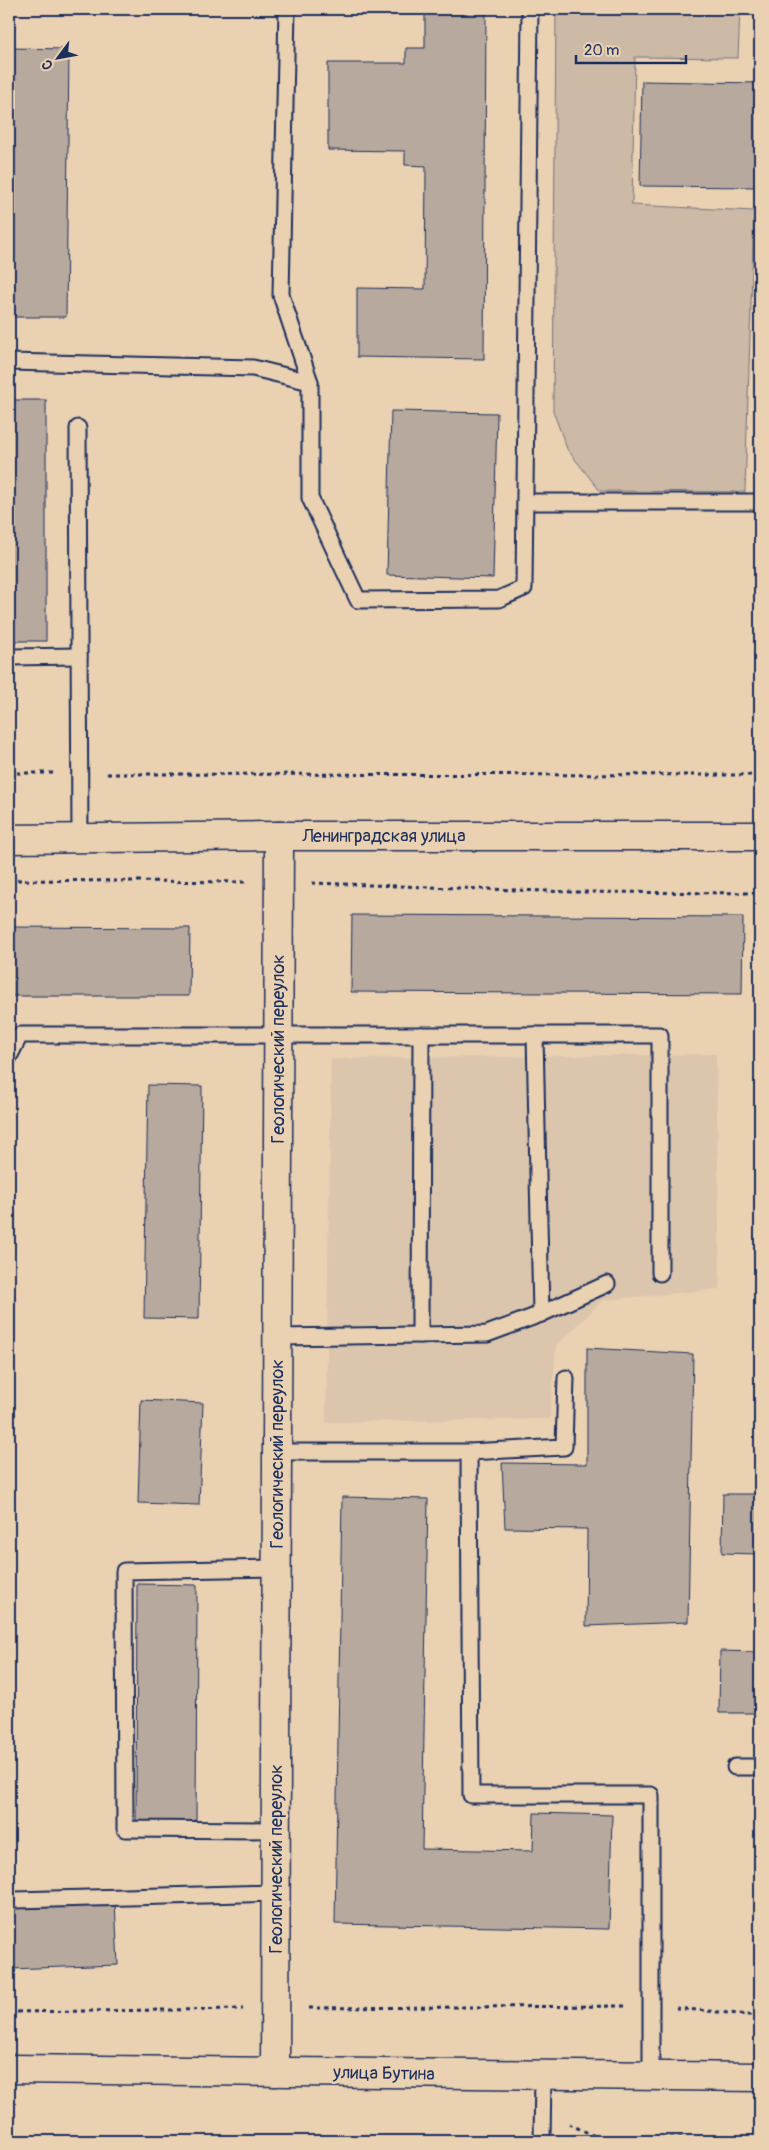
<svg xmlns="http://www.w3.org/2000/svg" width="769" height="2150" font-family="Pangolin,sans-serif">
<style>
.built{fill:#dbc5ac}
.green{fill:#ccb9a6;stroke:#747482}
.building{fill:#b7a99d;stroke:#1b2f5e}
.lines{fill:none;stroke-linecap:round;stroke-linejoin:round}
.service-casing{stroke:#1b2f5e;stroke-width:19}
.minor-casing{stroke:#1b2f5e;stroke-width:31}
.tertiary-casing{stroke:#1b2f5e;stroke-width:31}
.path{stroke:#1b2f5e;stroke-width:3;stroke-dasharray:4 4;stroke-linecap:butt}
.service{stroke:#ead1b2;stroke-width:15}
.minor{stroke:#ead1b2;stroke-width:28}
.tertiary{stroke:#ead1b2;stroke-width:28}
.labels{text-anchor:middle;stroke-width:5;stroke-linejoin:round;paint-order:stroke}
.street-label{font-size:18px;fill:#1b2f5e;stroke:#ead1b2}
</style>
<rect width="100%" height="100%" fill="#ead1b2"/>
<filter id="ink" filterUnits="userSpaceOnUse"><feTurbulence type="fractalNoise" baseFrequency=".02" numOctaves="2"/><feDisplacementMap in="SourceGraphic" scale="10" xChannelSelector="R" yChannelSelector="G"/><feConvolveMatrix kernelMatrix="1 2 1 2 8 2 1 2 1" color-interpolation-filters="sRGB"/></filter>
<g filter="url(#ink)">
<path class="built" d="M716,1054l4,235 -117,11 -47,46 -6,73 -224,3 5,-363z"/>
<path class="green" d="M556,9h184l-2,49 -103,-1 -3,148 122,6 -9,281 -145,-1 -33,-42 -14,-38z"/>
<g class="building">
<path d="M425,9h61l-2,350 -127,-2v-69l68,1 1,-123 -21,-1v-14l-77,-1v-87h78v-15h19z"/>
<path d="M9,48l60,1 -3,268h-57v-87h3l1,-108h-4z"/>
<path d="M642,81l118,2v104l-120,-1z"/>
<rect x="9" y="400" width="37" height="241"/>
<path d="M391,411l106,2 -4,165 -106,-3z"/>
<path d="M352,915l391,2 -1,77 -391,-2z"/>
<path d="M9,927l181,1 -1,68h-180z"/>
<path d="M148,1085l54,1 -3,233 -55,-1z"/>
<path d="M587,1348l106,6 -5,268 -102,4 1,-97 -82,-1 -3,-65 85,1z"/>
<path d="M141,1400l62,3 -4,102 -61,-2z"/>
<path d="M723,1494h37v60l-38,-1z"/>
<path d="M342,1497l86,2 -6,350 111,2 1,-38 78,2 -3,114 -274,-5z"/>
<path d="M137,1584l60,1 -1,240 -60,-1z"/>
<path d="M720,1651l40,1v61h-41z"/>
<path d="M115,1902l3,63 -108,4 -1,-63z"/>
</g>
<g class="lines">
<g class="service-casing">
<g id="service">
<path d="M287,9l-6,286 29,87v116l48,102 141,-1 25,-11 6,-579"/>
<path d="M9,362l244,6 57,14"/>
<path d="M78,428l2,410"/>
<path d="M525,502h235"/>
<path d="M9,657l70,-1"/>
<path d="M535,1035l6,279"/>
<path d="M9,1057l11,-22h640v238"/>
<path d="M420,1335l1,-300"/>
<path d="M277,1337l210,-3 54,-20 66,-30"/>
<path d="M277,1452h192l95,-5 2,-69"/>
<path d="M469,1452l2,343h180v281"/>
<path d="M735,1767h25"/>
<path d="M276,1830l-151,-1 -1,-258 153,-3"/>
<path d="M15,1900l261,-7"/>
<path d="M542,2141l1,-66"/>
</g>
</g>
<g class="minor-casing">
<path id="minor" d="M275,2072l4,-1236"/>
</g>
<g class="tertiary-casing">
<g id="tertiary">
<path d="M9,839l270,-3h481"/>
<path d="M9,2069l751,8"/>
</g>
</g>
<g class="path">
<path d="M9,773h44"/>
<path d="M107,774l653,1"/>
<path d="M9,880l237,2"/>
<path d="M312,883l262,9 186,1"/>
<path d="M309,2008l316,-2"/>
<path d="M676,2008l84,8"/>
<path d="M9,2012l234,-3"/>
<path d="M569,2124l28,13 163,2"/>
</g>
<use href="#service" class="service"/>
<use href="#minor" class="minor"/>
<use href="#tertiary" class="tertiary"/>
</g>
</g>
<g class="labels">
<g class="street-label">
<text x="384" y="842">Ленинградская улица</text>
<text transform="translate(278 1049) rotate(-90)" y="6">Геологический переулок</text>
<text transform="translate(277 1454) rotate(-90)" y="6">Геологический переулок</text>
<text transform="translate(276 1859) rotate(-90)" y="6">Геологический переулок</text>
<text transform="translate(384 2073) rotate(1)" y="6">улица Бутина</text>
</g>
</g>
<rect width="769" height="2150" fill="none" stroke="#ead1b2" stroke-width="30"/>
<rect x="15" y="15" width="739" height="2120" fill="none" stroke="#1b2f5e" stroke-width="2" filter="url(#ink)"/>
<g transform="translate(58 58) rotate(238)" stroke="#ead1b2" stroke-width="4" paint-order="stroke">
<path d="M0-4L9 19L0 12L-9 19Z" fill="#1b2f5e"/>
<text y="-8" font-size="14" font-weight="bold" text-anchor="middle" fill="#1b2f5e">С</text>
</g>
<path d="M576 55v8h110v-8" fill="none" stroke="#1b2f5e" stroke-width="2.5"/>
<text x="584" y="55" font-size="15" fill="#1b2f5e" stroke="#ead1b2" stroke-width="4" paint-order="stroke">20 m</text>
</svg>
